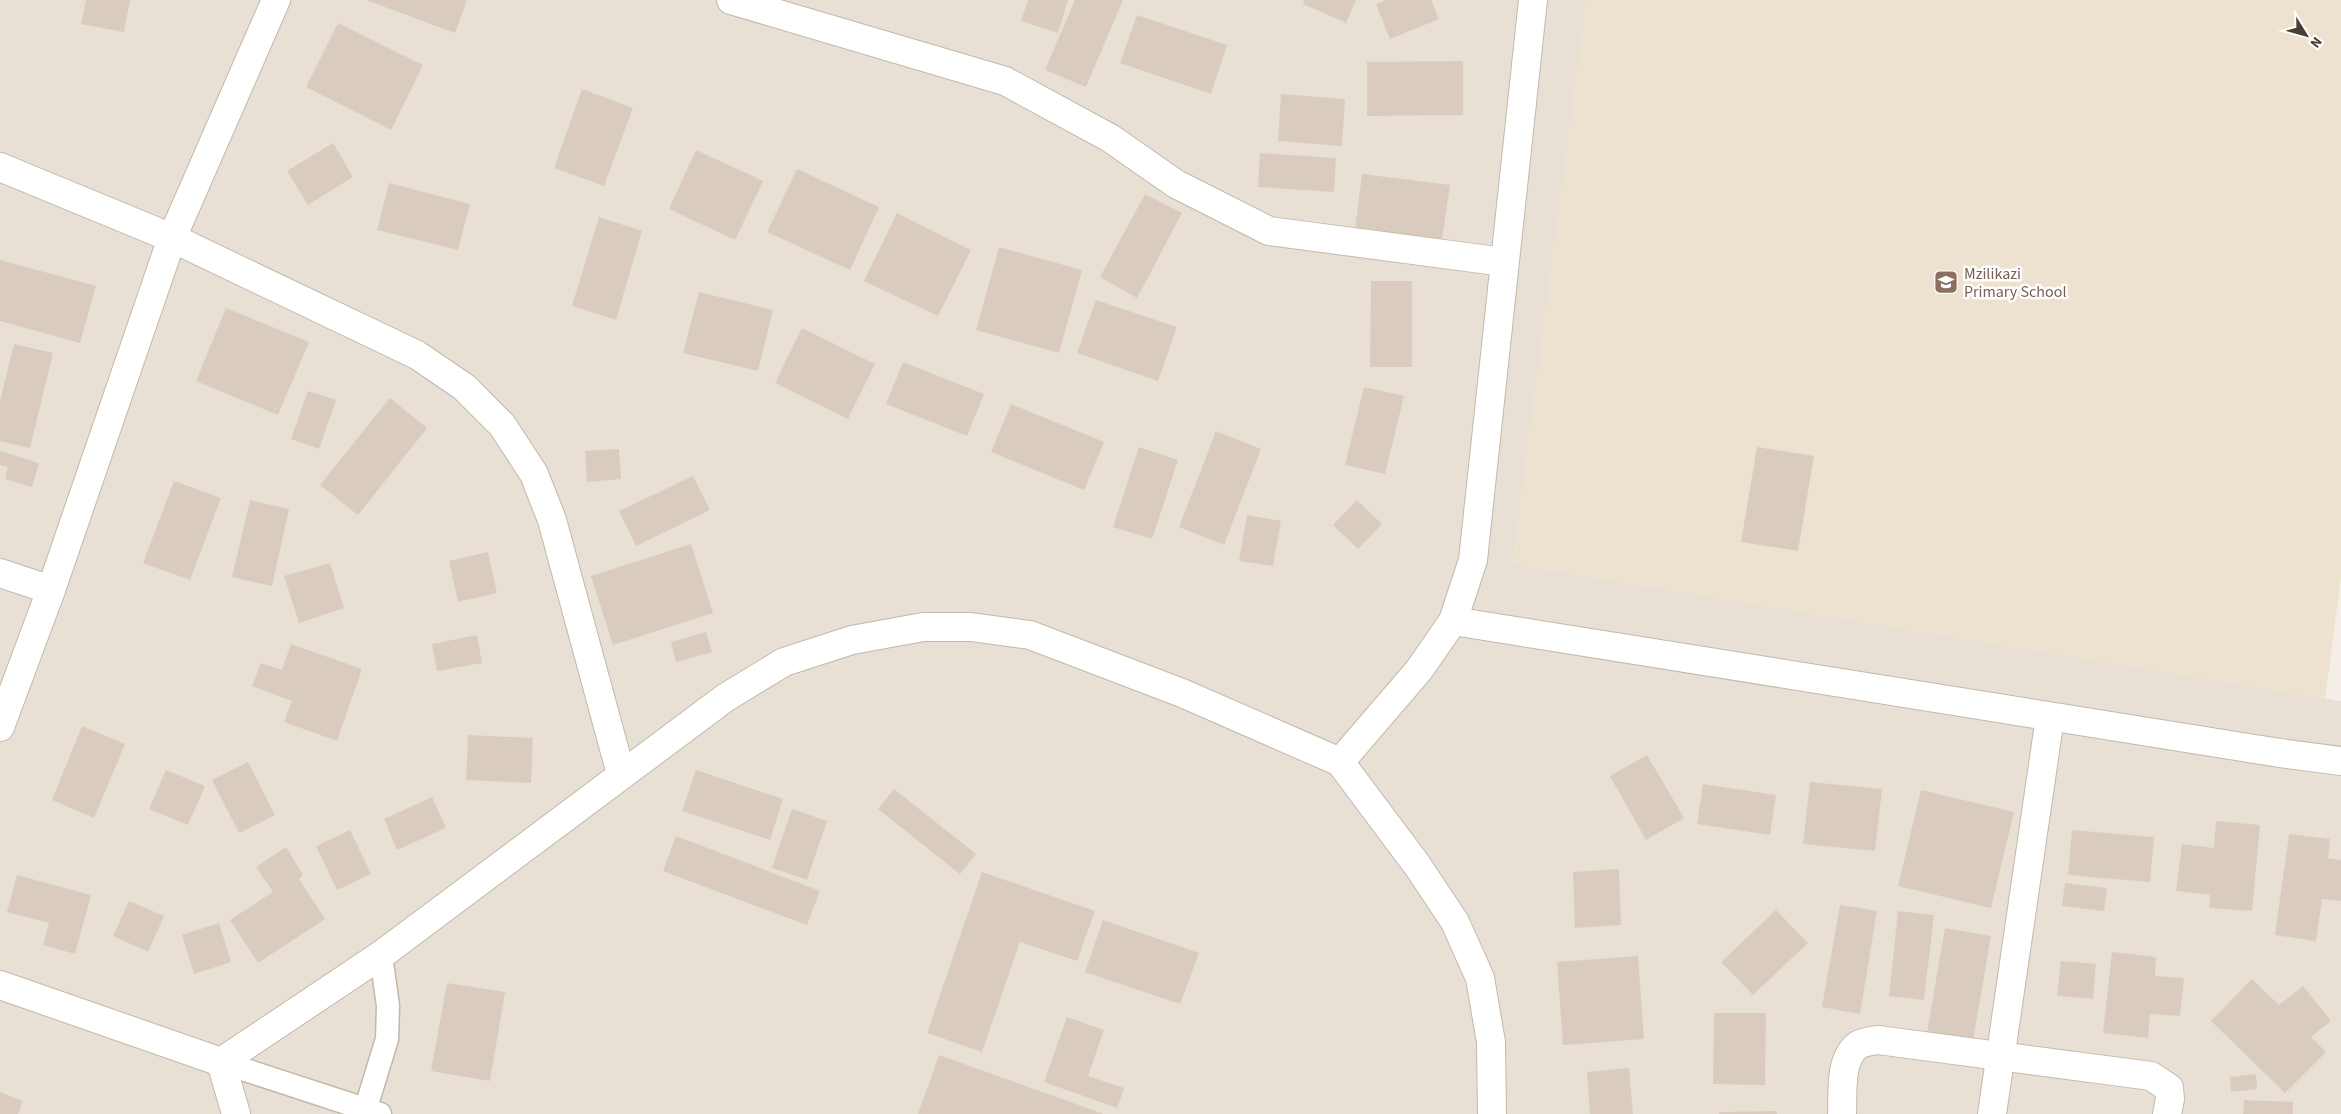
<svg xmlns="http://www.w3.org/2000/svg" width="2341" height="1114" font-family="'Source Sans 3',sans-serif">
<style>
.residential{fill:#e8e0d4}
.education{fill:#ede2cf}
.building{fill:#d9ccbe}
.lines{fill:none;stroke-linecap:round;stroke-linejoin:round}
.lane-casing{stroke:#c2b8ab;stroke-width:25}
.street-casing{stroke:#c2b8ab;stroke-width:30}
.lane{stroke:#fff;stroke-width:22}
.street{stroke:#fff;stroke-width:28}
.labels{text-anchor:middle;stroke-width:5;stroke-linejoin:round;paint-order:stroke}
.education-label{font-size:16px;fill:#785e54;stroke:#fff;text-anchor:start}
</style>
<rect width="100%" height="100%" fill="#f4eee6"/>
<path class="residential" d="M0,0h1587l-74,564 828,137v413h-2341z"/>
<path class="education" d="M1587,0h754v577l-16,122 -812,-135z"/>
<g class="building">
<path d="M86,0h44l-6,32 -43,-8z"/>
<path d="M366,0h101l-12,33z"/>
<path d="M1028,0h40l-10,33 -37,-12z"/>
<path d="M1075,0h48l-37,87 -41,-17z"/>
<path d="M1304,0h52l-10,23 -43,-19z"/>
<path d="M1386,0h45l8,19 -49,20 -14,-35z"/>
<path d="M1137,15l90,30 -16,49 -91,-31z"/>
<path d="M338,23l85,42 -32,65 -85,-43z"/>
<path d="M1463,61v54l-96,1v-54z"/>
<path d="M582,89l51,19 -29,78 -50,-18z"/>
<path d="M1281,94l64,5 -3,47 -64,-5z"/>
<path d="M333,143l20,34 -45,28 -21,-34z"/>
<path d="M696,150l67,31 -28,59 -66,-31z"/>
<path d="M1260,153l76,5 -2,34 -76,-5z"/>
<path d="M797,169l82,38 -29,63 -83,-38z"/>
<path d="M1362,174l88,11 -8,55 -87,-11z"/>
<path d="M389,183l81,21 -12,46 -81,-20z"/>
<path d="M1145,194l37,19 -45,85 -37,-21z"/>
<path d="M897,213l74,37 -33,66 -74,-35z"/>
<path d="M599,217l43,14 -26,89 -44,-14z"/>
<path d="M999,247l83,23 -23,83 -83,-23z"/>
<path d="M0,260l96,26 -16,57 -80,-22z"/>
<path d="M1371,281h41v86h-42z"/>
<path d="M699,292l74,18 -15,61 -75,-18z"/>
<path d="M1096,300l81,27 -19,54 -81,-28z"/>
<path d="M226,308l83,34 -31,73 -82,-34z"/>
<path d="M802,328l73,36 -27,55 -73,-36z"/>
<path d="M14,344l39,9 -23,95 -30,-7v-40z"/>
<path d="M903,362l81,32 -17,42 -81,-32z"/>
<path d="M1364,387l40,9 -19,78 -40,-9z"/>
<path d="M308,391l28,9 -17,49 -28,-10z"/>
<path d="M390,398l37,30 -69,87 -38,-30z"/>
<path d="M1011,404l93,38 -20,48 -93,-38z"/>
<path d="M1216,431l45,18 -37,96 -45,-18z"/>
<path d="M1139,447l39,13 -26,79 -39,-12z"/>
<path d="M1757,447l57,9 -16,95 -57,-9z"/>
<path d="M619,449l2,30 -34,3 -2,-31z"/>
<path d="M0,451l39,12 -7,24 -27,-8 3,-12 -8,-2z"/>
<path d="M693,476l17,34 -74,36 -17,-35z"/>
<path d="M174,481l47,17 -31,82 -47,-17z"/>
<path d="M250,500l39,9 -17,77 -40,-9z"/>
<path d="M1357,500l25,24 -24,25 -25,-24z"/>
<path d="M1247,515l34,6 -8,45 -34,-5z"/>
<path d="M691,544l22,69 -100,32 -22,-69z"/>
<path d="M488,552l9,41 -39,9 -9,-41z"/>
<path d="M330,563l14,45 -45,15 -15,-47z"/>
<path d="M706,632l6,20 -36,10 -5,-20z"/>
<path d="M477,635l5,28 -45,8 -5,-27z"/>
<path d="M291,644l71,25 -25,72 -53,-19 8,-21 -40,-15 9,-23 21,7z"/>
<path d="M82,726l43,18 -31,74 -42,-18z"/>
<path d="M468,735l65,3 -2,45 -65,-3z"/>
<path d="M1647,755l37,63 -38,22 -36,-64z"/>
<path d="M248,762l27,53 -36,18 -27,-53z"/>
<path d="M166,770l39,16 -17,39 -39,-16z"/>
<path d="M696,770l87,29 -13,41 -88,-29z"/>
<path d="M1810,782l72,7 -7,62 -72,-7z"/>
<path d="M1703,784l73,11 -6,40 -73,-11z"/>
<path d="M894,789l82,65 -16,20 -82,-65z"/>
<path d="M1921,790l93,22 -23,96 -93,-22z"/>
<path d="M432,797l14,31 -49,22 -13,-31z"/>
<path d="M792,809l35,12 -20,59 -35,-12z"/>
<path d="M2216,821l44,4 -8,86 -43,-3 1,-13 -34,-4 6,-47 32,4z"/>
<path d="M350,830l21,44 -34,16 -21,-44z"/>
<path d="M2072,830l82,7 -4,45 -82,-7z"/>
<path d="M2289,834l41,5 -2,19 13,2v41l-19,-2 -6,42 -41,-6z"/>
<path d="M676,836l144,55 -13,34 -144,-54z"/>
<path d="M286,847l17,28 -4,4 26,40 -67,44 -28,-43 43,-28 -17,-25z"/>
<path d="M1619,869l2,56 -46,3 -2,-56z"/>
<path d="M982,872l113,39 -18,50 -57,-19 -38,110 -55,-19z"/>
<path d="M17,875l74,20 -16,59 -32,-9 6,-22 -42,-11z"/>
<path d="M2065,883l42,5 -3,23 -42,-5z"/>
<path d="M129,901l35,15 -16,36 -35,-16z"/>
<path d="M1840,905l37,6 -17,103 -38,-7z"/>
<path d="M1776,910l32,33 -55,52 -32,-33z"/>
<path d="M1898,911l36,4 -10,85 -35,-4z"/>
<path d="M1103,920l96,33 -19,51 -95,-32z"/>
<path d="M219,923l12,39 -37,12 -12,-39z"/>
<path d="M1945,928l46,8 -19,110 -46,-8z"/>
<path d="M2112,952l44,5 -1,19 29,2 -4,38 -30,-2 -2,24 -45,-5z"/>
<path d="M1638,956l6,83 -81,6 -6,-83z"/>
<path d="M2061,961l35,3 -3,35 -36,-3z"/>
<path d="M2252,979l27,26 24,-19 28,35 -20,16 15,15 -41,41 -74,-72z"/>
<path d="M447,983l58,9 -15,89 -59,-10z"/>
<path d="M1714,1013h52l-1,72 -52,-1z"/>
<path d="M1067,1017l37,13 -16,46 36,12 -7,20 -73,-26z"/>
<path d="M939,1055l165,59h-186z"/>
<path d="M1629,1068l4,46h-43l-3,-42z"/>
<path d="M2256,1074l1,15 -26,3 -1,-15z"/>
<path d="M0,1092l23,9 -5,13h-18z"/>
<path d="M2244,1100l49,2v12h-50z"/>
<path d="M1777,1111v3h-58v-2z"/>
</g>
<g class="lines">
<g class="lane-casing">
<g id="lane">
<path d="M221,1062l159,52"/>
<path d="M364,1114l23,-75 1,-33 -7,-51"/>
</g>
</g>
<g class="street-casing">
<g id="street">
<path d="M731,0l274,81 105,57 66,46 93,47 235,31"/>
<path d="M0,167l172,71 245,117 47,32 38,38 32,49 18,46 69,254"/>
<path d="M0,573l51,17"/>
<path d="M1453,621l827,132 61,8"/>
<path d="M0,727l51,-137 121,-352 104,-238"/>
<path d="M1340,762l79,-92 34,-49 20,-61 60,-560"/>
<path d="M0,985l221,77"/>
<path d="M236,1114l-15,-52 160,-107 344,-257 59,-36 68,-22 71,-13h48l59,8 152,58 158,69 77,103 38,57 25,56 11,64 1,72"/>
<path d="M1842,1114c1,-21 -3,-55 16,-69 5,-3 14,-4 20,-5l273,36 18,12 1,11 -3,15"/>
<path d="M1992,1114l58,-397"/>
</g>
</g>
<use href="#lane" class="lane"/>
<use href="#street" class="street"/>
</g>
<defs>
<g id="school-square" transform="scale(1.25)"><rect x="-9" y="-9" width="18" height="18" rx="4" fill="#8d6e63" stroke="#fff"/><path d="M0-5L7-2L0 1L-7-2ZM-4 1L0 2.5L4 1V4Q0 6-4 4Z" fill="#fff"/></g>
</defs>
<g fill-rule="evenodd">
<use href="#school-square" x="1946" y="282"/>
</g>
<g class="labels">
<g class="education-label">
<text x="1964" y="279">Mzilikazi<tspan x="1964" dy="18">Primary School</tspan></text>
</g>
</g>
<g transform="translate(2306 35) rotate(127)" stroke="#ffffff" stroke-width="4" paint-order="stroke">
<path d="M0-4L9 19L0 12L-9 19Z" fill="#473e35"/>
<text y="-8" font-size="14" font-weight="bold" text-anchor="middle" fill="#473e35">N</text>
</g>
</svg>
